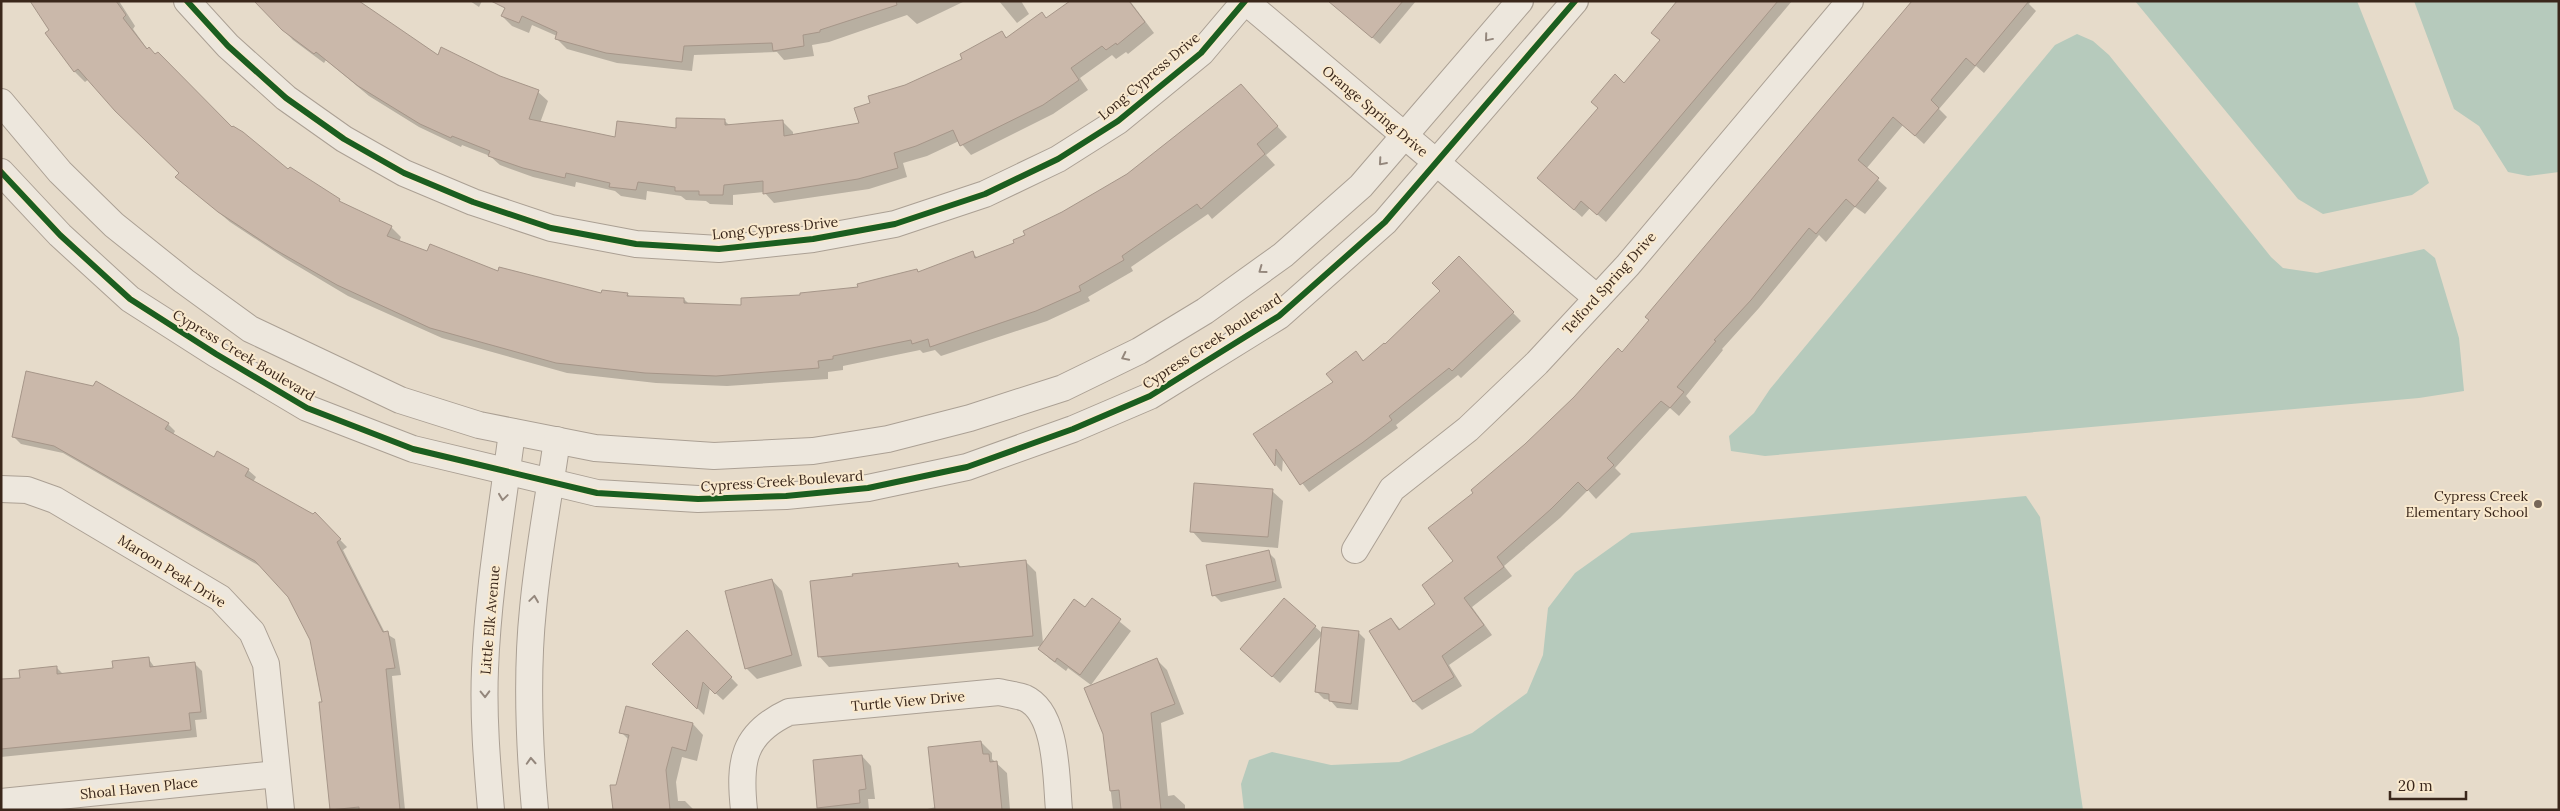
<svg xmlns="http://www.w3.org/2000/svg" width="2560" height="811" font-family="Lora,serif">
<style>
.water{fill:#b6cabc}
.shadow{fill:#0003}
.building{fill:#cab8aa;stroke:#a69689}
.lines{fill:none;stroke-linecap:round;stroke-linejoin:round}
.minor-casing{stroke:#aba094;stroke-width:28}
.minor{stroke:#ede7dd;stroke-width:26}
.cycleway-casing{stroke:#f9e9ce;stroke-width:9}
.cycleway{stroke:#1b5e20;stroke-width:6}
.oneway{stroke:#94877c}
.poi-dot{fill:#766658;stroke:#f9e9ce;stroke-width:2}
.labels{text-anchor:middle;stroke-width:4;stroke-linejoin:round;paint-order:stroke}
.street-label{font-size:14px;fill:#3a271b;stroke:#f9e9ce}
.poi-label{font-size:14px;fill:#3a271b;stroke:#f9e9ce;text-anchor:end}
</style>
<rect width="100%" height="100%" fill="#e6dbca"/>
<g class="water">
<path d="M2135,1h222l72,182 -17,12 -89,19 -25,-15z"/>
<path d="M2414,1h145v171l-31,4 -20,-4 -29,-46 -25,-17z"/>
<path d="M2077,34l16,7 16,14 162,202 12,11 34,5 107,-24 11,9 24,80 5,53 -45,7 -654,58 -34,-5 -2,-15 25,-23 16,-24 285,-344z"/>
<path d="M2026,496l14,21 43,293h-839l-3,-26 8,-24 23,-8 59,13 68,-3 73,-29 55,-40 16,-38 5,-47 27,-35 56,-40z"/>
</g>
<g class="shadow">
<path d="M31,1h88l16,25 -2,3 15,21 84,79 57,42 54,33 48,23 10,10 -2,5 29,11 71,19 103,23 25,-1 4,3 53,2 5,5 54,3 116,-19 58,-18 2,3 53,-20 6,5 38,-14 112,-69 113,-89 46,51 -21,18 9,10 -63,54 -4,-5 -77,53 2,4 -45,26 2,4 -43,20 -106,35 -6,-6 -12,3 -3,-3 -77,16v4l-15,2v7l-101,7 -71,-3 -89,-10 -125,-35 -94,-42 -62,-37 -56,-37 -53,-45 4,-4 -92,-94 -4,3 -10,-10 -29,-38 4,-3z"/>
<path d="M256,1l182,55 100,36 10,9 -8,22 76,15 108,-18 6,6 53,-4 10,10v4l68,-12 11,-20 92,-44 38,-27 5,5 34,-25 6,6 32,-18h51l24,32 -26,21 -2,-2 -10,7 -4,-4 -32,23 8,12 -35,24 -82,41 -12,-14 -32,15 -24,7 4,14 -38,12 -95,14 -10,-11 -31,3v10l-23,-1 -4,-3 -20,-1 -5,-4 -34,-5 -1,9 -25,-4 -6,-5 -39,-9 -1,5 -42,-10 -33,-12 -10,-9 -28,-11 -1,2 -42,-20 -50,-31 -43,-36 -2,3 -31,-23z"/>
<path d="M470,1h12l-3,6z"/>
<path d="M509,1h456l-48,23 -10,-9 -78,27 -17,3 2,11 -30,4 -7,-8 -83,3 -2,16 -75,-8 -50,-14 -10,-10v-3l-25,-11 -3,8 -17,-7 -10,-10z"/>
<path d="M999,1h22l8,13 -12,9z"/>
<path d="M1338,1h78l-36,43 -38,-32z"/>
<path d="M1679,1h113l-186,221 -16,-14 -8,9 -35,-31 114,-145 -9,-8z"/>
<path d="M1914,1h117l-2,3 7,7 -52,62 -8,-7 -37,43 8,8 -23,27 -21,-19 -37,44 21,19 -22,26 -10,-7 -29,35 -7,-7 -60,73 -37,41 1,1 -37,46 5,6 -12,14 -9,-8 -55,60 6,6 -25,25 -8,-9 -28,28 -56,48 8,10 -40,31 20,28 -43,30 13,21 -40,24 -8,-8 -43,-70 20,-13 10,11 36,-26 18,-43 20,-68 147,-139z"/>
<path d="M1459,258l62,63 -60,57 -3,-3 -62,50 2,3 -89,64 -26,-34 -1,14 -6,-7 -21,-31 79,-52 22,-29 8,8 21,-15 57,-55z"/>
<path d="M168,424l7,7 -2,4 41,24 4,-6 30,17 8,7 -3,5 69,39 25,26 -4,3 42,83 10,6 6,36 -9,1 13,134h-74l-8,-107 -11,-63 -23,-44 -26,-28 -200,-115 -42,-9 -7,-7z"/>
<path d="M1272,491l11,10 -5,47 -76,-6 -10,-11z"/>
<path d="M1268,552l7,7 7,29 -61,14 -7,-7z"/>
<path d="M1025,561l11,11 7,71 42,-34 7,-10 39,32 -40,54 -23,-17 -2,3 -16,-12 -11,-10 2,-3 -212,21 -10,-11 139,-92 4,4z"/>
<path d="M772,580l10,11 20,75 -45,13 -11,-11z"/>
<path d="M1284,599l39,35 -43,49 -31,-27z"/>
<path d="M687,632l51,53 -15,15 -13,-12 -6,27 -50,-51z"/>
<path d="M1358,632l7,7 -7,71 -21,-2 -7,-8 -6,-1 -7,-7z"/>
<path d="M148,658l7,10 40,-4 7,7 5,48 -12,1 2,17 -196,20v-76l20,-2 35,-12 8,8 50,-6z"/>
<path d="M1157,660l10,10 17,44 -23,9 7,73 6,-1 11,10v5h-72l-9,-76z"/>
<path d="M693,724l10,11 -6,26 -15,-4 -6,25 2,19h7l9,9h-81l16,-70 -8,-8z"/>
<path d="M981,742l11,11v6l15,14 3,37h-87l13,-3z"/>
<path d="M862,756l9,10 4,33h-7l1,11h-62l12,-2 -5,-47z"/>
</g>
<g class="building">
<path d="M30,1h86l10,14 -3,3 24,31 2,-2 6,7 3,-2 74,75 1,-1 10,6 45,37 2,-2 50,32 -1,2 53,25 -5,10 40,15 3,-7 68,27 1,-4 102,26 1,-3 26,3 -1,3 57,2v5l57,2v-7l59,-3v-2l58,-6 -1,-3 60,-15 1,3 55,-21 2,7 39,-15 -1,-3 12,-5 -2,-4 39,-19 65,-38 114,-90 37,42 -21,18 8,10 -64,55 -4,-5 -75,52 2,4 -45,26 2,5 -45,20 -106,36 -2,-8 -16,5 -1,-4 -78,16v3l-15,2 1,7 -103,8 -71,-3 -89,-10 -126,-35 -93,-43 -63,-36 -56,-37 -43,-35 4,-4 -64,-62 -37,-42 -4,3 -29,-39 4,-3z"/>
<path d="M254,1h105l79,54 3,-8 59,29 39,14 -10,29 86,18 2,-16 59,7v-10l49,1v6l58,-5 1,16 75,-13 -5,-15 16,-5 -2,-7 37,-11 57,-26 -2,-5 42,-23 4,7 36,-26 4,6 24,-17h59l16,21 -28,23 -1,-2 -10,7 -4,-4 -31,22 8,12 -36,25 -83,41 -7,-16 -37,16 -22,7 4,15 -40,11 -95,15v-13l-39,4 -1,10h-24v-4h-24v-4l-37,-5 -2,8 -27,-3 1,-4 -44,-10 -1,5 -42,-10 -35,-12 2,-5 -38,-15 -1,2 -31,-14 -62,-38 -42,-34 -2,2 -32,-24z"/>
<path d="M491,1h405l1,4 -77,25v2l-17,3 1,11 -31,5 -1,-8 -88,3 -2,16 -76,-9 -51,-14 2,-7 -35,-16 -3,7 -18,-7 4,-8z"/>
<path d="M1328,1h75l-31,37z"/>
<path d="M1677,1h101l-181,214 -16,-14 -7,9 -37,-32 61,-70 -7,-6 24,-28 9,9 36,-43 -9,-7z"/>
<path d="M1912,1h117l-54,65 -9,-8 -35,42 8,8 -24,28 -22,-19 -35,43 21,18 -24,29 -9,-8 -30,35 -7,-6 -58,72 -37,40 2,1 -39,46 7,5 -14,16 -9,-7 -54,57 7,7 -27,26 -9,-9 -27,27 -54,48 7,10 -40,31 20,27 -42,31 12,21 -41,25 -44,-71 22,-13 8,12 36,-26 -13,-19 31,-24 -25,-33 45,-35 -2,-3 54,-46 49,-47 44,-49 4,4 27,-32 -4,-3z"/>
<path d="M1459,256l55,56 -62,59 -3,-3 -60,48 3,4 -30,23 -62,42 -24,-36 -1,17 -22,-32 80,-52 -7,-8 30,-23 7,10 21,-18 1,1 55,-53 -8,-8z"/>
<path d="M26,371l67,15 3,-5 73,42 -4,6 49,28 3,-6 32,18 -4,7 68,38 2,-2 26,27 -4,3 46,90 5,-1 7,37 -9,1 14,141h-41v-3l-29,3 -11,-108h3l-12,-62 -22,-43 -33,-36 -201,-115 -42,-9z"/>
<path d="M1194,483l79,6 -5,48 -78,-5z"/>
<path d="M1269,550l7,31 -64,15 -6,-31z"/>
<path d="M1026,560l7,76 -215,21 -8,-76 43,-5 -1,-2 106,-11 1,4z"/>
<path d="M772,579l20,76 -47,14 -20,-78z"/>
<path d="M1092,598l29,21 -41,56 -23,-17 -2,4 -17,-13 36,-50 11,8z"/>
<path d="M1284,598l32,28 -44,51 -32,-28z"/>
<path d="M1322,627l37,4 -8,73 -22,-3v-7l-14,-2z"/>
<path d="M687,630l45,47 -17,17 -12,-12 -6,27 -45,-45z"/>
<path d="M149,657l1,10 45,-5 6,50 -12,1 2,17 -190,19v-70l19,-1 -1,-8 38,-4v8l56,-6 -1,-7z"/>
<path d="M1157,658l18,46 -24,9 10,97h-40l-2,-20 -9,1 -7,-57 -19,-46z"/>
<path d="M626,706l67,17 -7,28 -14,-4 -6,23 4,40h-57l-3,-25h6l13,-50 -10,-2z"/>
<path d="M981,741l2,13h6l1,8 7,-1 5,49h-67l-7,-63z"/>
<path d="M862,755l4,34 -7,1 1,13 -43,5 -4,-48z"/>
</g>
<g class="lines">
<g class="minor-casing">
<g id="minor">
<path d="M187,1l41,45 58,52 58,41 60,34 69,29 78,26 85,16 83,5 94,-10 82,-15 90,-30 73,-35 60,-38 83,-68 44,-52"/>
<path d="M1245,1l352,297"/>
<path d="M1,102l59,70 54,53 70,56 66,48 150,71 79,25 116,23 119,8 99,-5 75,-12 82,-21 93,-30 76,-37 66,-40 78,-56 78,-69 159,-185"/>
<path d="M1,172l59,63 70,64 86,55 91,54 106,41 184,44 101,6 88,-3 82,-8 99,-21 106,-38 77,-33 129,-80 106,-94 190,-221"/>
<path d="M1,489l26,1 28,10 165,98 32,34 14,32 15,146"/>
<path d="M1355,550l37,-61 76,-60 69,-66 91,-98 222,-264"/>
<path d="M1,802l276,-28"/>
<path d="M491,810c-4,-47 -8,-94 -6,-141 3,-79 17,-158 27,-237"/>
<path d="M535,810c-6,-67 -9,-134 -2,-201 5,-56 16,-113 24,-169"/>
<path d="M744,810c-5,-48 -2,-76 45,-98l210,-20c8,2 18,3 26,6 33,15 31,82 34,112"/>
</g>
</g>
<use href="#minor" class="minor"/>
<g class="cycleway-casing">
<g id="cycleway">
<path d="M187,1l41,45 58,52 58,41 60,34 69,29 78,26 85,16 83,5 94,-10 82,-15 90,-30 73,-35 60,-38 83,-68 44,-52"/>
<path d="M1,172l59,63 70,64 86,55 91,54 106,41 184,44 101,6 88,-3 82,-8 99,-21 106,-38 77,-33 129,-80 106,-94 190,-221"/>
</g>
</g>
<use href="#cycleway" class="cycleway"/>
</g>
<defs><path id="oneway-chevron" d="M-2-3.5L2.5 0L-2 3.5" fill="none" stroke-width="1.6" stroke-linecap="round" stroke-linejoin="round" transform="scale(1.25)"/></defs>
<g class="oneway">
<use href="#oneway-chevron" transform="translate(1488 38) rotate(130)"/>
<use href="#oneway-chevron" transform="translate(1382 162) rotate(131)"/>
<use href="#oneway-chevron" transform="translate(1262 270) rotate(144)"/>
<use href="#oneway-chevron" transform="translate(1125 357) rotate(154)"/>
<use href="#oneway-chevron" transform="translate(503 497) rotate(98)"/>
<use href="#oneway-chevron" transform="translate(534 599) rotate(-82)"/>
<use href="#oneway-chevron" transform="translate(485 694) rotate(89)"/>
<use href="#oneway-chevron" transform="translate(531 761) rotate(-93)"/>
</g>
<circle class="poi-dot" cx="2538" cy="504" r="5"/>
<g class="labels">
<g class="street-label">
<text transform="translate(1149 76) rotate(-40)" y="5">Long Cypress Drive</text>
<text transform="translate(1375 111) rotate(40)" y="5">Orange Spring Drive</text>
<text transform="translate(775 228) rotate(-6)" y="5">Long Cypress Drive</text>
<text transform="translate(1609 283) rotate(-48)" y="5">Telford Spring Drive</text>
<text transform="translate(1212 341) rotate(-33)" y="5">Cypress Creek Boulevard</text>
<text transform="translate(244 355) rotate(31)" y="5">Cypress Creek Boulevard</text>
<text transform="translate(782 481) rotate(-4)" y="5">Cypress Creek Boulevard</text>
<text transform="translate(172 571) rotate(32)" y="5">Maroon Peak Drive</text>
<text transform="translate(490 620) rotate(-85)" y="5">Little Elk Avenue</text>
<text transform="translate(908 701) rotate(-5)" y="5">Turtle View Drive</text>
<text transform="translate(139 788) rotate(-6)" y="5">Shoal Haven Place</text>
</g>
<g class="poi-label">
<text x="2528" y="501">Cypress Creek<tspan x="2528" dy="16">Elementary School</tspan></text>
</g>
</g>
<rect width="2560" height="811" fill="none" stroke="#3a271b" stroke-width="5"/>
<path d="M2390 791v8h76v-8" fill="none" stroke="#3a271b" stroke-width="2.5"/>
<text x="2398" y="791" font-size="15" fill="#3a271b" stroke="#f9e9ce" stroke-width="4" paint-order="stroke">20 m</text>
</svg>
